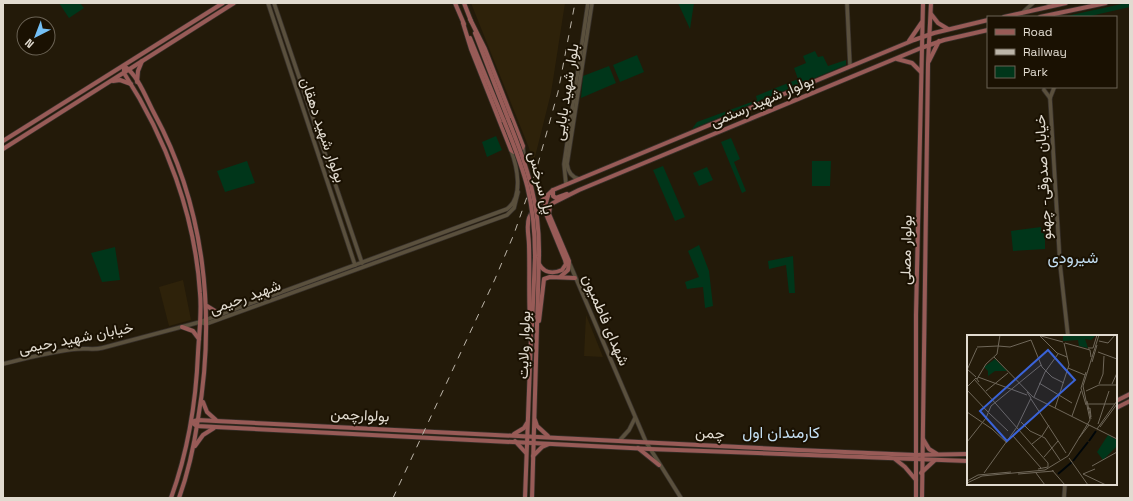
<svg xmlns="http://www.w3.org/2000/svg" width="1133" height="501" font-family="'Space Grotesk',Vazirmatn,sans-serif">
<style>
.built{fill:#2e220a}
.green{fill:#00361a}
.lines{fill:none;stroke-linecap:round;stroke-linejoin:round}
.minor-casing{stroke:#37302a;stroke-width:5}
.major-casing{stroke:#37302a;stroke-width:5.5}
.minor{stroke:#5a503d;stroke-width:3.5}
.major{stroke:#985b57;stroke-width:4}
.rail{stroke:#bcb5a9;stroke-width:1;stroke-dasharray:7 7;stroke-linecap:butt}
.major-bridge-casing{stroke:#37302a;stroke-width:5.5;stroke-linecap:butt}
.major-bridge{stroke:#985b57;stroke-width:4}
.labels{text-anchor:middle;stroke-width:4;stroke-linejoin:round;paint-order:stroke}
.street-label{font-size:15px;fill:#e1dbd0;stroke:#1a1102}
.neighbourhood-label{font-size:16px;fill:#c4dff3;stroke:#1a1102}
.inset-river{fill:none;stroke:#000609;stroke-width:2}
.inset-road{fill:none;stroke:#6f6759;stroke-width:1}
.view{fill:#3a63d7;fill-opacity:0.15;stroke:#3a63d7;stroke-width:2}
.inset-edge{fill:none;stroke:#e1dbd0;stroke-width:2}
</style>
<rect width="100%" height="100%" fill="#231a09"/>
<g class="built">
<path d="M471,3h94l-14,90 -18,72 -4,-17z"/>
<path d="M183,280l8,40 -22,6 -10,-39z"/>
<path d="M586,315l17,42 -19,-1z"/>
</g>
<g class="green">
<path d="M59,3h21l4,5 -15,10z"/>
<path d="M678,3h16l-4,26z"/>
<path d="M1126,3h4v4l-44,10h-24z"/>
<path d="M815,51l3,6 5,-1 5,10 18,-6v5l-154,64 5,-7 60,-22 -1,-4 42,-17 -4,-11 12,-5 -3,-7z"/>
<path d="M637,55l7,17 -24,10 -7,-17z"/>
<path d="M609,66l7,17 -35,15 2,-22z"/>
<path d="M496,136l6,14 -15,7 -5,-15z"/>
<path d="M731,138l9,21 -6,3 12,29 -4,2 -21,-51z"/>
<path d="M247,161l8,22 -30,9 -8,-21z"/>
<path d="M812,161h19l-1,25h-18z"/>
<path d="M663,166l22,51 -10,4 -22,-51z"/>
<path d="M707,167l6,13 -14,6 -6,-13z"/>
<path d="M1041,227v6l4,-1v17l-32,2 -2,-20z"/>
<path d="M699,245l10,26 4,35 -8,2 -2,-21 -16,2 -2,-7 14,-5 -11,-26z"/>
<path d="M115,247l5,33 -18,2 -11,-29z"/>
<path d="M793,256l2,37h-6l-3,-28 -17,4 -1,-8z"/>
</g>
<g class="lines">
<g class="minor-casing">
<g id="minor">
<path d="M268,3l87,262"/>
<path d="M274,3l88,260"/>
<path d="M847,3l3,63"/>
<path d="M1048,3l7,2"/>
<path d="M1022,13l11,-10"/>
<path d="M1044,90l6,8 10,166 8,72"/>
<path d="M1050,98l4,-10"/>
<path d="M523,146l1,13"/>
<path d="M579,179c-8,-2 -11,-7 -12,-15l25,-161"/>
<path d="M566,184l-2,-20 24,-161"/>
<path d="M569,262l77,180 35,56"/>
<path d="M200,322l6,2 301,-109 7,-7 4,-16"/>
<path d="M3,364c24,-6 50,-13 74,-15 9,-1 17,1 25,-1l98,-26 307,-113c17,-12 10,-43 4,-59"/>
<path d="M620,440l9,-10 6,-12"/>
<path d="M1064,498l1,-14"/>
</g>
</g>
<g class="major-casing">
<g id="major">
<path d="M455,3l9,21"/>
<path d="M464,3l7,18"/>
<path d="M931,14l7,9 10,6"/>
<path d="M1004,17l62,-14"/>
<path d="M1040,17l66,-14"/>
<path d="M463,23l8,26 40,101 3,2h6l3,-6 -38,-97 -15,-30"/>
<path d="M475,33l33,86"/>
<path d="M470,38l34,83"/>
<path d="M909,41l13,-19"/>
<path d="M897,59l15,4 9,9"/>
<path d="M929,61l10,-20"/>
<path d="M124,66c14,9 22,32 30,47 51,94 62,202 44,306 -4,27 -10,54 -19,79"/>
<path d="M124,66v7c42,65 71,142 76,220 2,20 -1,40 -2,60 -2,50 -10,98 -27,145"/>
<path d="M113,81l7,-1 11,4"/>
<path d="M137,82l1,-11 4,-10"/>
<path d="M3,141l220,-138"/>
<path d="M3,149l231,-146"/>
<path d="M553,190v6l3,2 11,-4"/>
<path d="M539,264c5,9 14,10 23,6l4,-6 -1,-4 -21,-51 4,-13"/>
<path d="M560,277l8,-7 1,-9 -20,-47 1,-8 3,-3 26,-13 342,-142 23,-8 44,-10"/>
<path d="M207,306l13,8"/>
<path d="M539,321l5,-42 6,-2 25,1"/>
<path d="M532,326l3,-69"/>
<path d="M182,327l11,4 6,8"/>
<path d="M531,338c-3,-31 -1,-62 -2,-93 0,-8 -3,-19 0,-27 4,-11 16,-20 24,-28l361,-150 20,-7 54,-13"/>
<path d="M1116,401l14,-7"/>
<path d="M203,402l4,10 9,8"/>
<path d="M1116,408l14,-7"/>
<path d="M535,420l2,6 11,10"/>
<path d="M191,422l6,4 19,1 434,22 318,12"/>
<path d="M191,422l7,-2 18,1 582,29 117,5 53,-1"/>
<path d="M514,434l10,-6 3,-5"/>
<path d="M923,439l6,10 8,5"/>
<path d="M515,441l11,12"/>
<path d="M195,446l8,-11 11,-7"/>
<path d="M638,448l21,17"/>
<path d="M533,456l9,-9 7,-3"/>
<path d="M895,459l10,8 11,13"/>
<path d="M921,473l14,-13"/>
<path d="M525,498l6,-161"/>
<path d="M532,498l7,-242"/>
<path d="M916,498v-183l7,-312"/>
<path d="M922,498l6,-435 3,-60"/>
</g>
</g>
<use href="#minor" class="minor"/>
<use href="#major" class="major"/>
<path class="rail" d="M393,498l102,-219 19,-45 22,-63 22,-79 17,-89"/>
<g class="major-bridge-casing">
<g id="major-bridge">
<path d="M508,119c19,47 32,85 31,137"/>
<path d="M504,121c21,51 31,80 31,136"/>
</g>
</g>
<use href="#major-bridge" class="major-bridge"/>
</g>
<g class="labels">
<g class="street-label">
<text transform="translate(566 92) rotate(-81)" y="5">بلوار شهید بابایی</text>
<text transform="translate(762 101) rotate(-23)" y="5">بولوار شهید رستمی</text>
<text transform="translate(323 130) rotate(71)" y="5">بولوار شهید دهقان</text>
<text transform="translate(1043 177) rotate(-93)" y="5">خیابان صدوقی- چهنو</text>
<text transform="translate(541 183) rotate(76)" y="5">پل سرخس</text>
<text transform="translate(906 250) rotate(-89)" y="5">بولوار مصلی</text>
<text transform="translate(245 297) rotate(-20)" y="5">شهید رحیمی</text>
<text transform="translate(606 320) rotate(67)" y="5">شهدای فاطمیون</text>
<text transform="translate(76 338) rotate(-11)" y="5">خیابان شهید رحیمی</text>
<text transform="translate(524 345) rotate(-88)" y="5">بولوار ولایت</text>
<text transform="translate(360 415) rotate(3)" y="5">بولوارچمن</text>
<text transform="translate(710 433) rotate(3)" y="5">چمن</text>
</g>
<g class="neighbourhood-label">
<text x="1073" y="263">شیرودی</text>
<text x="781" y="438">کارمندان اول</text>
</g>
</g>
<g transform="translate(967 335)">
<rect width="150" height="150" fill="#231a09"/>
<path d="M96,0h33l-5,5 -6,-1 3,9 -9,-2 -1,-6 -15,1zM28,24l12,12h-12l-7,5v-5l-4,-4zM141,100l9,5v6l-14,14 -6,-8z" fill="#00361a"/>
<path class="inset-river" d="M122,106l7,-10M106,126l15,-19M91,139l14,-12"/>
<path class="inset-road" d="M73,1l17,17 10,4M74,1l22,6M64,5l11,27 10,10 12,6M132,6l9,2 7,-8M98,8l25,7 1,7M31,11l12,1 21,-7M10,12l21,-1M121,13h5l4,-13M131,17l19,7M27,22l39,40 84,42M125,27l5,-17M101,33l17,7M0,34l9,8M0,35l10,-22M119,37l-5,16 5,17M11,42l49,18M7,44l74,84v4l-10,2M10,44l9,-15 11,-10 3,-19M72,48l33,20M132,49l4,-10 1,-18M145,49l5,-11M0,52l9,-9 3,4M0,55l21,22M19,56l22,-18M119,56l13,-6h18M67,62l11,-25 13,-18M64,64l35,54M120,66l4,18M121,69h27M88,73l14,-43 -5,-22M120,74l3,-1 1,9M0,77l25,17 15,14M22,78l19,18M105,81l9,-25M54,87l9,9 15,7 15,22M131,89l11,-33M133,92l17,-23M130,94l20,-28M46,101l28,32M112,103l10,-13M0,107l19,-24 5,-12 50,-41M65,109l10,-8 7,-11M77,122l14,-16M102,123l19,27M125,131l25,-14M128,134l-12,5 23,11M85,135l13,15M17,138l33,-46 14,-29 -4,-6M69,138l9,12M51,139l36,-3M0,146l11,-6 33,-3M0,148l15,-7 63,-6 23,-14 22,-36 -7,-34 16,-51"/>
<path class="view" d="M81,15l27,30 -68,61 -27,-30z"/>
<rect width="150" height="150" class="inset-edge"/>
</g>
<rect width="1133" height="501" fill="none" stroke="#e1dbd0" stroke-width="8"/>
<rect x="987" y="16" width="130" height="72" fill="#1a1102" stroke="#6a6254"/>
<rect x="995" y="29" width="20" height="6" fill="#985b57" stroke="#6a6254"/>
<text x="1023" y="36" font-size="12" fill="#e1dbd0">Road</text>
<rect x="995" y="49" width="20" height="6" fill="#bcb5a9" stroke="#6a6254"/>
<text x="1023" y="56" font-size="12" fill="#e1dbd0">Railway</text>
<rect x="995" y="66" width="20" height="12" fill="#00361a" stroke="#6a6254"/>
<text x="1023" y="76" font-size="12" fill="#e1dbd0">Park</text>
<g transform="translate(36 36) rotate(222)"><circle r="19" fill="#1a1102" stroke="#6a6254"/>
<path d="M0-3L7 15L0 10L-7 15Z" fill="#74c0f6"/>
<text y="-6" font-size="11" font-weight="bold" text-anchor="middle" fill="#e1dbd0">N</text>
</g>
</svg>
